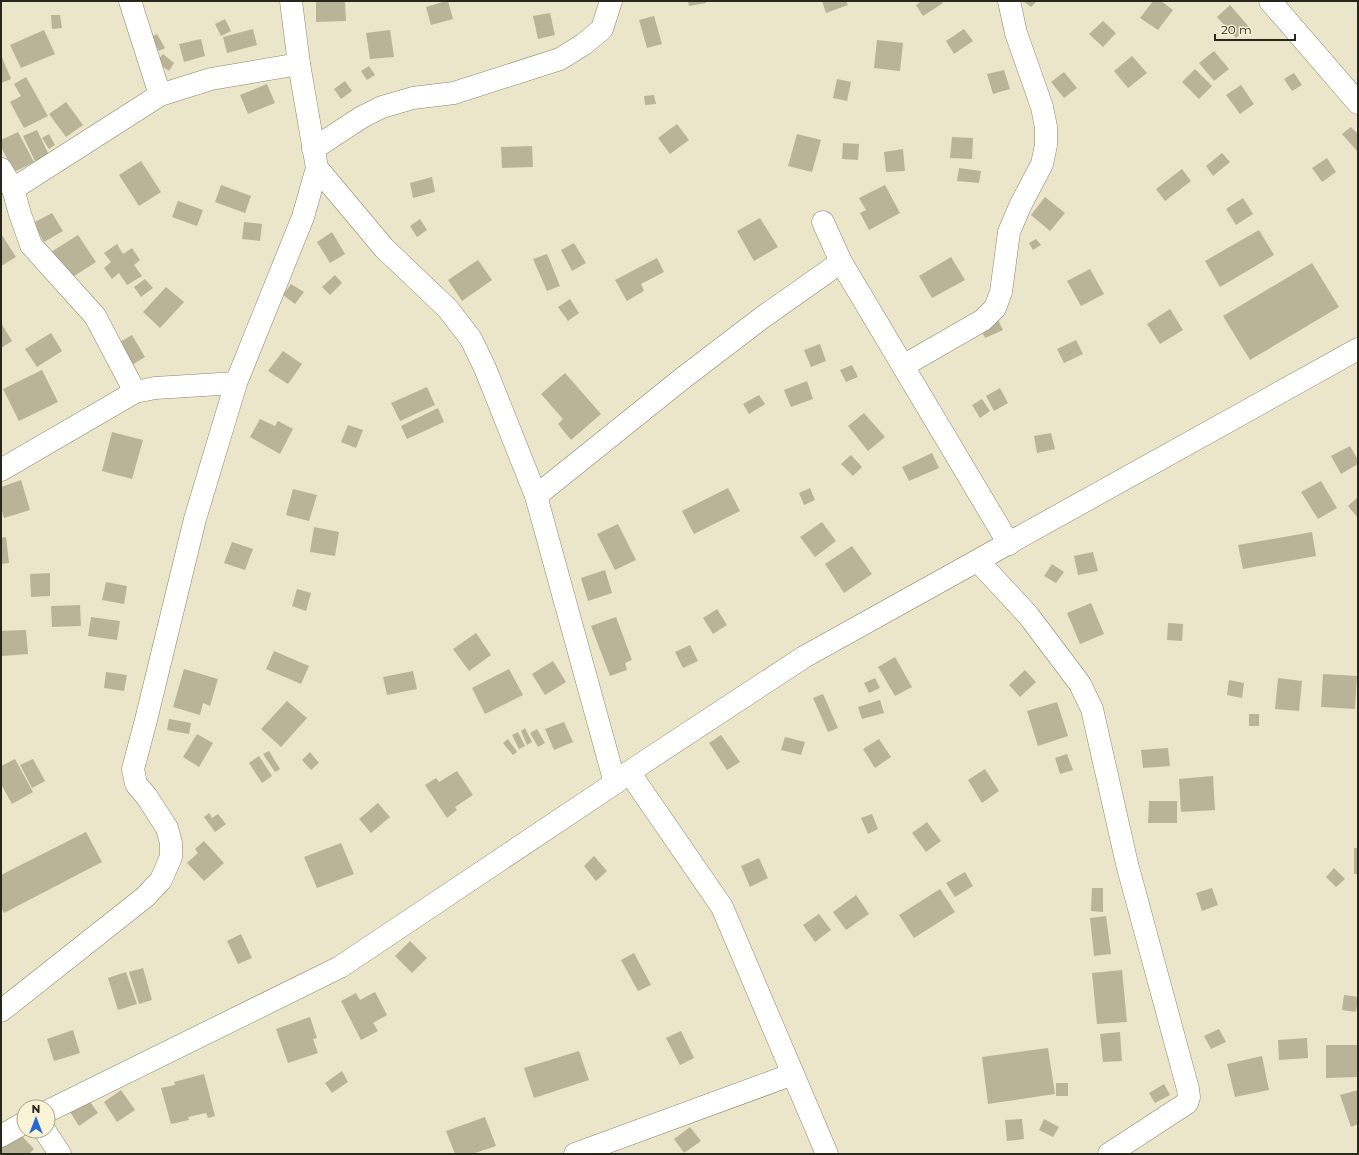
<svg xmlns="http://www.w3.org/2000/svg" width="1359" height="1155" font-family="Montserrat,sans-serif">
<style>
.building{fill:#b9b398}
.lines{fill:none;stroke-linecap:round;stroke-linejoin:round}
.street-casing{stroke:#8b856b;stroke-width:23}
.street{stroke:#fff;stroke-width:22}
</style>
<rect width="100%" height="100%" fill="#ebe6ca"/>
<g class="building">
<path d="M316,1h29l1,20 -30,1z"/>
<path d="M446,1h2l5,18 -22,6 -5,-18z"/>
<path d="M688,1h18v2l-17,3z"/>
<path d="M822,1h24l2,4 -22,8z"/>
<path d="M922,1h19l2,2 -20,13 -7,-11z"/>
<path d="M1023,1h14l-6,6z"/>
<path d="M1153,1h8l12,9 -15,20 -18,-12z"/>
<path d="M1230,5l19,22 -13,11 -19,-21z"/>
<path d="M550,13l5,22 -17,4 -5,-23z"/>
<path d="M51,15h9l2,13 -10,1z"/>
<path d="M654,16l8,28 -15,4 -8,-28z"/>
<path d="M225,19l6,12 -10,5 -6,-12z"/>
<path d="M1103,21l13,12 -13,14 -14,-13z"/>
<path d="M253,29l4,16 -30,8 -4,-16z"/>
<path d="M964,29l9,12 -19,13 -8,-13z"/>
<path d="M44,30l11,24 -34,14 -11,-23z"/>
<path d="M390,30l4,27 -24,2 -4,-26z"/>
<path d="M157,34l8,14 -6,3 -8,-14z"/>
<path d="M201,39l4,17 -21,6 -5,-18z"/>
<path d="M877,40l26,3 -3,28 -26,-3z"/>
<path d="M1214,51l15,18 -15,12 -15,-18z"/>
<path d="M163,54l11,9 -5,8 -13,-9z"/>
<path d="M1,55l10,24 -10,4z"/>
<path d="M1132,56l15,17 -19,15 -14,-17z"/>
<path d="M369,66l6,9 -8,5 -6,-9z"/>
<path d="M1195,69l17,17 -13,13 -17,-17z"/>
<path d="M1004,70l6,19 -17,5 -6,-20z"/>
<path d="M1064,72l13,16 -13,10 -13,-16z"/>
<path d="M1294,73l8,12 -10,6 -8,-12z"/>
<path d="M26,77l22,39 -24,12 -14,-26 11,-6 -7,-12z"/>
<path d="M837,79l14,3 -4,19 -14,-3z"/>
<path d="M345,81l7,10 -11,8 -7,-10z"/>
<path d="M267,84l8,19 -27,11 -8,-19z"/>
<path d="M1241,85l13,19 -14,10 -14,-19z"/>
<path d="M654,95l2,9 -11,1 -1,-9z"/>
<path d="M66,102l17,23 -17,12 -17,-23z"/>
<path d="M677,124l12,16 -19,14 -12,-16z"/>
<path d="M1351,127l7,7 -1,17 -15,-17z"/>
<path d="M37,130l12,25 -14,6 -12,-25z"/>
<path d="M18,132l16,30 -20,10 -13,-25v-7z"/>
<path d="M49,134l6,11 -6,4 -7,-11z"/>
<path d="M797,134l24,6 -9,32 -24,-6z"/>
<path d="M952,137l21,1 -1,21 -22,-1z"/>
<path d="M843,143l16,1 -1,16 -16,-1z"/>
<path d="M532,146l1,21 -31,1 -1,-21z"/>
<path d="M903,149l2,22 -19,1 -2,-20z"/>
<path d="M1222,153l8,9 -17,14 -7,-10z"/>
<path d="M1327,158l9,14 -14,10 -10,-14z"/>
<path d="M141,161l20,31 -22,14 -20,-31z"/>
<path d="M959,168l22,3 -2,12 -22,-2z"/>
<path d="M1182,169l9,12 -26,20 -9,-12z"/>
<path d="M432,177l3,15 -22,6 -3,-15z"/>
<path d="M221,185l30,11 -6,17 -30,-11z"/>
<path d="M885,185l15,28 -31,17 -9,-17 6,-3 -7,-12z"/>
<path d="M1045,197l20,16 -15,18 -19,-16z"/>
<path d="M1243,198l10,16 -17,11 -10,-16z"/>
<path d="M178,201l25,9 -6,16 -25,-9z"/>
<path d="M52,213l11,18 -19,11 -11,-19z"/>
<path d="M760,218l18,29 -24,14 -17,-30z"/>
<path d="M420,219l7,11 -10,7 -7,-11z"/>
<path d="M244,222l18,2 -2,17 -18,-2z"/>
<path d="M1259,230l15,25 -54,32 -15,-26z"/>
<path d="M332,232l13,22 -15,9 -13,-21z"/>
<path d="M1,235h1l14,22 -15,9z"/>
<path d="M78,235l18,27 -28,18 -17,-28z"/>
<path d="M1036,239l5,6 -8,5 -4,-7z"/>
<path d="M574,243l12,20 -14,8 -11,-21z"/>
<path d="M117,244l6,10 9,-6 8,12 -6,5 8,11 -15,9 -8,-12 -7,6 -8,-11 7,-6 -7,-9z"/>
<path d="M547,254l13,32 -13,5 -14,-32z"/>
<path d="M951,257l14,23 -33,18 -13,-22z"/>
<path d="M657,258l7,14 -23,12 3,7 -17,10 -12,-21z"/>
<path d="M478,260l14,20 -30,21 -14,-21z"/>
<path d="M1312,263l27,44 -89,53 -27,-44z"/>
<path d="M1090,269l14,25 -23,12 -14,-25z"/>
<path d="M335,275l7,8 -12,12 -8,-8z"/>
<path d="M145,279l8,9 -12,9 -7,-10z"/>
<path d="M291,284l13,8 -9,12 -12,-9z"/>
<path d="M166,287l18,15 -24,26 -17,-16z"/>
<path d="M570,299l9,14 -11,8 -10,-14z"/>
<path d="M1170,309l13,21 -23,14 -13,-20z"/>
<path d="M997,318l6,12 -18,8 -6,-12z"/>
<path d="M1,323l11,18 -11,7z"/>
<path d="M51,333l11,18 -25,16 -12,-18z"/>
<path d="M132,335l13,22 -13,8 -14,-22z"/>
<path d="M1076,340l7,14 -19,9 -7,-14z"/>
<path d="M820,344l6,17 -15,6 -7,-17z"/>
<path d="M283,351l19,13 -14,20 -20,-13z"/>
<path d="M852,365l6,12 -12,5 -6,-12z"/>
<path d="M42,370l16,32 -39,19 -16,-32z"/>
<path d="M565,373l36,41 -30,26 -13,-16 5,-5 -22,-25z"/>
<path d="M807,381l6,18 -22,8 -7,-17z"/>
<path d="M427,387l8,18 -35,16 -9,-18z"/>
<path d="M1000,388l8,15 -14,8 -8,-15z"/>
<path d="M759,395l6,9 -16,10 -6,-10z"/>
<path d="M982,399l8,12 -10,7 -8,-13z"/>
<path d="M438,408l6,14 -37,17 -6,-13z"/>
<path d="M864,413l21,24 -17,14 -20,-25z"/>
<path d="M260,419l15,7 3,-5 15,8 -13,25 -30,-17z"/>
<path d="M348,425l15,5 -7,18 -15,-6z"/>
<path d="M112,432l31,8 -11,39 -30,-8z"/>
<path d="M1051,433l4,16 -18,4 -3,-17z"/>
<path d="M1350,446l8,14v4l-17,10 -10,-18z"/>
<path d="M932,453l7,15 -30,13 -7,-14z"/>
<path d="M851,455l11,12 -9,9 -12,-12z"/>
<path d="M21,480l9,30 -26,8 -3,-10v-21z"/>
<path d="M1321,481l16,27 -19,11 -17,-27z"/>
<path d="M728,488l12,23 -46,23 -12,-23z"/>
<path d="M810,488l5,12 -11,5 -5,-12z"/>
<path d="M293,489l24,6 -8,26 -23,-6z"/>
<path d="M1358,497v21l-10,-12z"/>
<path d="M822,522l14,19 -21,16 -15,-20z"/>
<path d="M618,524l18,36 -21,10 -18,-36z"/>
<path d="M314,527l25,5 -4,24 -25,-4z"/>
<path d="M1312,532l4,24 -73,13 -5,-24z"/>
<path d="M6,537l3,26 -8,1v-26z"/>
<path d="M232,542l21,7 -8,21 -21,-7z"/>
<path d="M852,546l20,28 -28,19 -19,-29z"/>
<path d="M1093,552l5,19 -20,4 -4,-19z"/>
<path d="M1052,564l12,8 -8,11 -12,-7z"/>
<path d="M605,570l7,23 -24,8 -7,-23z"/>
<path d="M50,573v23l-19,1 -1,-23z"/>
<path d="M106,582l21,4 -3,18 -22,-4z"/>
<path d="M297,589l14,4 -5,18 -14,-5z"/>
<path d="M1091,603l13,31 -24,10 -13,-31z"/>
<path d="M80,605l1,21 -29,1 -1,-21z"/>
<path d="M717,609l10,16 -14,9 -10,-16z"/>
<path d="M91,617l29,4 -3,19 -29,-4z"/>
<path d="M616,617l16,43 -7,3 2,7 -17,6 -19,-50z"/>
<path d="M1168,623l15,1 -1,17 -15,-1z"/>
<path d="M26,630l2,24 -26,2 -1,-25z"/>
<path d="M476,633l15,22 -22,16 -16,-22z"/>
<path d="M690,645l8,16 -15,7 -8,-16z"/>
<path d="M274,651l35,15 -8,18 -35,-15z"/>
<path d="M895,657l17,30 -17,9 -17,-29z"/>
<path d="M553,661l13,21 -21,13 -13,-21z"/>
<path d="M184,669l34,10 -8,27 -7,-3 -3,12 -27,-8z"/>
<path d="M509,669l14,26 -38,19 -13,-26z"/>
<path d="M1025,670l11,12 -16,15 -11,-12z"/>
<path d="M413,671l4,18 -30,6 -4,-18z"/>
<path d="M106,672l21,3 -3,16 -20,-3z"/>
<path d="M1323,674l34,2 -2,33 -34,-2z"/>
<path d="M875,678l5,10 -11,5 -5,-10z"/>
<path d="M1278,678l24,3 -3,30 -24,-2z"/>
<path d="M1229,680l15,3 -2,15 -15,-3z"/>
<path d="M823,694l15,34 -10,4 -15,-34z"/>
<path d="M880,700l4,13 -22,6 -4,-12z"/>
<path d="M287,701l20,17 -26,29 -20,-18z"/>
<path d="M1057,702l11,34 -30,10 -11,-35z"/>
<rect x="1249" y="714" width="10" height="12"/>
<path d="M169,719l22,4 -2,11 -22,-4z"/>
<path d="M564,722l9,20 -19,8 -9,-21z"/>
<path d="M525,728l7,14 -5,3 -6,-14z"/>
<path d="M537,729l8,14 -7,4 -8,-14z"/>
<path d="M518,732l7,14 -6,3 -7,-14z"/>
<path d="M197,734l16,9 -14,24 -16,-10z"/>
<path d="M721,735l19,27 -13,8 -18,-27z"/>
<path d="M785,737l20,5 -4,13 -20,-5z"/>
<path d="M508,739l9,13 -4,3 -10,-12z"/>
<path d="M879,739l12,18 -16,11 -12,-19z"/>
<path d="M1168,748l2,18 -27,2 -2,-18z"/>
<path d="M269,751l11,18 -5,3 -12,-18z"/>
<path d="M310,752l9,11 -8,7 -9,-10z"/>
<path d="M1067,754l6,16 -13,4 -5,-16z"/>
<path d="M259,756l13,20 -10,7 -13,-20z"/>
<path d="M15,759l18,33 -21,12 -11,-20v-18z"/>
<path d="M33,759l12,22 -13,7 -12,-23z"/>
<path d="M985,769l14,22 -17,12 -14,-23z"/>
<path d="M457,771l16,24 -18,12 2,3 -10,8 -22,-33 11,-7 3,4z"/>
<path d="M1213,776l2,34 -34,2 -2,-33z"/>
<path d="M1149,801h28v22h-29z"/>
<path d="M378,803l12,14 -19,16 -12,-14z"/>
<path d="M209,813l3,5 6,-4 8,10 -11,8 -11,-15z"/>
<path d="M872,814l6,15 -10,5 -7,-16z"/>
<path d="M927,822l14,19 -15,11 -14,-19z"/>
<path d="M86,832l16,30 -98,51 -3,-6v-32z"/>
<path d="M204,841l20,22 -20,18 -17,-18 11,-10 -3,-4z"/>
<path d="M341,843l13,31 -37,14 -13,-31z"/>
<rect x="1354" y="848" width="4" height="26"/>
<path d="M594,856l13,15 -11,10 -12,-15z"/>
<path d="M759,858l9,20 -18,9 -9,-21z"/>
<path d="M1334,868l11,11 -9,8 -10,-10z"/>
<path d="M965,872l8,14 -18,11 -9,-14z"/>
<path d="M1092,888h11v24l-12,-1z"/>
<path d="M1212,888l6,17 -16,6 -6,-18z"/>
<path d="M940,889l15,23 -41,26 -15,-23z"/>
<path d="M856,895l13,19 -23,16 -13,-18z"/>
<path d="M819,914l12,16 -16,12 -12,-17z"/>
<path d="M1106,916l5,38 -17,2 -4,-38z"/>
<path d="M241,934l11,24 -14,6 -11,-23z"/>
<path d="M410,941l17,17 -15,15 -17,-17z"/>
<path d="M634,953l17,32 -13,6 -17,-31z"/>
<path d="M143,968l9,32 -13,4 -10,-32z"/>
<path d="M1122,970l5,52 -30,2 -5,-51z"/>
<path d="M126,972l11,32 -19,6 -10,-32z"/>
<path d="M375,992l12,23 -14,8 5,8 -17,9 -20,-39 15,-8 4,7z"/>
<path d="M1344,995l14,2 -2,15 -14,-2z"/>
<path d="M310,1017l7,21 -4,1 5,14 -30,10 -12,-34z"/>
<path d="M1219,1029l7,13 -15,7 -7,-13z"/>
<path d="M73,1030l7,23 -26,8 -7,-22z"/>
<path d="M681,1031l13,27 -14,7 -14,-27z"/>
<path d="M1120,1032l2,29 -19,1 -3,-28z"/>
<path d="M1307,1038l1,20 -29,2 -1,-20z"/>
<path d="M1326,1045h32v32l-32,1z"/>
<path d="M1048,1048l7,46 -67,10 -6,-47z"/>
<path d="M579,1051l10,29 -55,18 -10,-30z"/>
<path d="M1262,1056l7,34 -34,7 -8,-33z"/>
<path d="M342,1071l6,11 -16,11 -7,-10z"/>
<path d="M204,1074l11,42 -7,2 -2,-5 -18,4 1,3 -18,4 -10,-36 14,-3 -1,-3z"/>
<rect x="1056" y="1083" width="12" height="13"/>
<path d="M1164,1084l6,11 -15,8 -6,-10z"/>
<path d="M121,1090l14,20 -18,12 -13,-20z"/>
<path d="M1358,1090v34l-7,3 -11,-32z"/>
<path d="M88,1099l10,14 -19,13 -9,-14z"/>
<path d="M485,1117l11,29 -24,8h-17l-9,-23z"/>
<path d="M1022,1119l2,20 -17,2 -2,-21z"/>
<path d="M1044,1119l15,8 -6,10 -14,-7z"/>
<path d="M690,1127l11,14 -17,12 -10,-14z"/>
<path d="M17,1131l17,18 -5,5h-28v-9z"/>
</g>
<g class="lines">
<g class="street-casing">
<g id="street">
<path d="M130,1l30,94"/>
<path d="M1270,1l88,102"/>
<path d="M313,149l49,-32 20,-10 31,-9 41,-5 106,-34 24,-15 18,-15 9,-28"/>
<path d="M317,168l67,80 64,61 23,30 14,29 51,128 79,287"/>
<path d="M1,169l12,20 7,25 11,31 64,71 40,76"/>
<path d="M13,189l147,-94 51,-16 88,-15"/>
<path d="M823,222l18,40 168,282"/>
<path d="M903,366l80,-46 12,-12 6,-16 8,-60 11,-26 22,-42 4,-19v-18l-4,-20 -26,-74 -7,-32"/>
<path d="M1,470l134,-78 20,-4 81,-5"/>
<path d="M536,496l147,-118 80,-61 78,-55"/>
<path d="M978,561l50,54 52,69 12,25 35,155 61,225 1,8 -2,6 -78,51"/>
<path d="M629,772l93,135 105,247"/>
<path d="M1,1011l144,-114 16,-17 10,-23v-14l-4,-15 -20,-31 -11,-13 -3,-15 13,-49 49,-201 41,-136 67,-166 14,-49 -18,-104 -8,-63"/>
<path d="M48,1111l292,-144 275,-184 14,-11 175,-115 554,-308"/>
<path d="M45,1131l15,23"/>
<path d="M1,1136l23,-13"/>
<path d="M575,1154l218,-80"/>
</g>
</g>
<use href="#street" class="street"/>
</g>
<rect width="1359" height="1155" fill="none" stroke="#29271c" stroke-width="4"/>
<g transform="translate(36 1119)"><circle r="19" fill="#f9f3d7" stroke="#a6a18c"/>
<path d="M0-3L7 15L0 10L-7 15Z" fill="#2667d3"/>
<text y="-6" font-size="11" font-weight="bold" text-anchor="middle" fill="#29271c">N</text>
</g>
<path d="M1215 34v6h80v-6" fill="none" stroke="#29271c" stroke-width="2"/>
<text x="1221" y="34" font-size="12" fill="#29271c" stroke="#f9f3d7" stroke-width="3" paint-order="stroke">20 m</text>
</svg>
